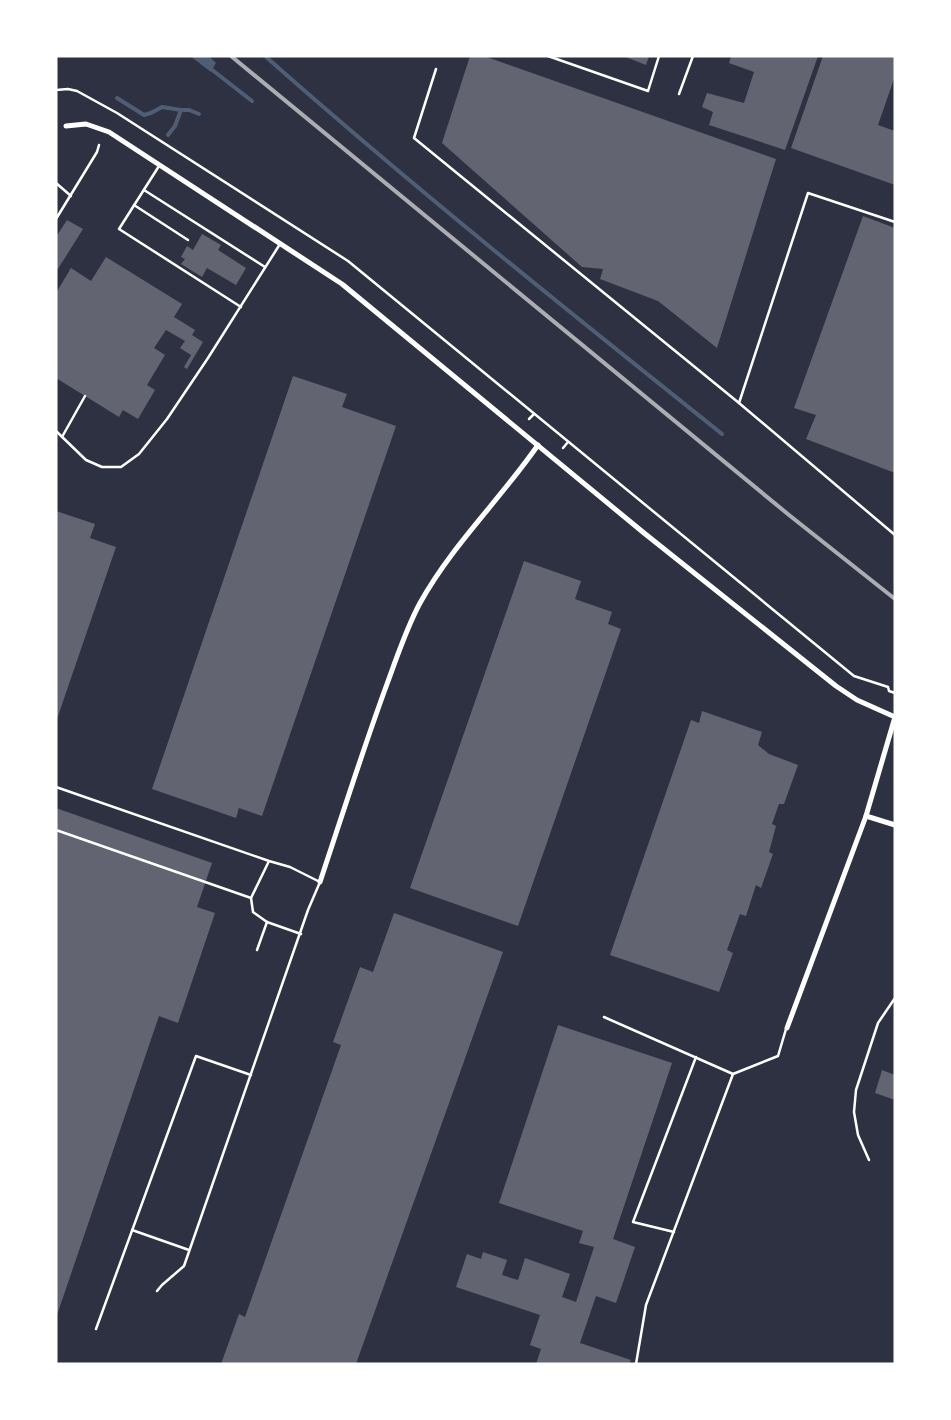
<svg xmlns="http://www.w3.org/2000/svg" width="951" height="1420" font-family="'Titillium Web',sans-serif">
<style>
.water{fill:#4f5d75}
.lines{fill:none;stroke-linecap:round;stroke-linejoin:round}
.stream{stroke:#4f5d75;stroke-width:4}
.building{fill:#626471}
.path{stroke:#fff;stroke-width:2.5}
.service{stroke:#fff;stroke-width:2.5}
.minor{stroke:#fff;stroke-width:5}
.rail{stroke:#abadb3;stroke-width:4}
</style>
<rect width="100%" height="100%" fill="#2d3142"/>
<path class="water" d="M190,56h19l7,7 -5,9z"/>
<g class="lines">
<g class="stream">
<path d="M265,56c148,131 303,255 457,378"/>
<path d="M211,69l41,32"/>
<path d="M117,98l27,17 7,-2 11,-6 19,3h8l10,4"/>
<path d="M168,135l7,-9 6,-16"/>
</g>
</g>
<g class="building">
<path d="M470,56h14l292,103 -59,189 -59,-47 -58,-22 3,-10 -21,-2 -140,-124z"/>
<path d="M623,56h26l-3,9z"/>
<path d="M731,56h87l-33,94 -76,-25 4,-13 -11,-5 5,-14 37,10 10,-31 -25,-9z"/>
<path d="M823,56h72v20l-17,49 17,6v54l-104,-37z"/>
<path d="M863,216l32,12v245l-89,-34 10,-24 -22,-7z"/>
<path d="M67,220l16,9 -27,43v-35z"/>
<path d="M202,234l19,11 -3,5 28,18 -10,17 -29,-17 -5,9 -21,-13 4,-5 -4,-2 6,-11 6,4z"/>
<path d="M106,257l76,47 -8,13 21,13 -3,5 11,7 -16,27 -3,-2 7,-12 -11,-7 5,-7 -19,-11 -12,18 11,7 -18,30 8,5 -17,29 -15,-9 -4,7 -63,-39v-85l15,-25 20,13z"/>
<path d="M293,376l54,18 -5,13 54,19 -134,390 -23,-8 -3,10 -84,-29z"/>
<path d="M56,511l39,13 -5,14 26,9 -59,172z"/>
<path d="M524,561l57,20 -6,18 37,13 -4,12 13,5 -103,297 -108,-38z"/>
<path d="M702,711l60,21 -4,13 11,9 29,11 -14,39h-5l-7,20 4,2 -7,26 4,2 -12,34 -5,-3 -10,31 -6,-2 -13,36 6,3 -14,39 -109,-37 81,-235 8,3z"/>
<path d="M56,808l156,55 -15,44 18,6 -37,110 -19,-7 -102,299z"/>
<path d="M394,913l109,39 -147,412h-135l18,-50 6,3 96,-272 -8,-3 27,-75 13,5z"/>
<path d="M558,1025l114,38 -59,176 22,8 -19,56 -20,-7 -16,47 51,17 -2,4h-93l5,-15 -11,-4 10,-30 -84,-28 11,-33 14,5 2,-7 24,8 -5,15 16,5 7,-22 45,16 -8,23 14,5 18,-55 -15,-4 4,-12 -84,-28z"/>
<path d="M882,1070l13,5v25l-20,-7z"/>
</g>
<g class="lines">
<g class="path">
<path d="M56,90l12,-1 9,2 40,22 231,148 506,415 34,11 1,4 6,2"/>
<path d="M56,183l15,13"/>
<path d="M56,219l41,-67 2,-7"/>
<path d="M529,419l5,-5"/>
<path d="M563,448l5,-6"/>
</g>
<g class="service">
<path d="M548,56l100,35 11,-35"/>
<path d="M436,69l-22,69 325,265"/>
<path d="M679,94l14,-38"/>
<path d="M159,166l-40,63 122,78"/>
<path d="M144,190l121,77"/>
<path d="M134,205l54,35"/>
<path d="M895,222l-87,-29 -69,210 156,132"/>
<path d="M56,431l30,29 16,7h19l18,-13 28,-35 41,-61 72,-114"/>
<path d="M62,437l23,-41"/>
<path d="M56,787l213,74 21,6 30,15 -12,28 -124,356 -22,19 -5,6"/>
<path d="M56,830l195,68"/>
<path d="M269,861l-18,37 2,14 14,10 34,12"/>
<path d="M257,950l10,-28"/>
<path d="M604,1017l129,57 45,-18 8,-27"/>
<path d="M869,1160l-11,-25 -4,-23 2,-22 22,-67 17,-25"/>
<path d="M132,1230l57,20"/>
<path d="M674,1232l-41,-10 63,-165"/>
<path d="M96,1329l100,-273 55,19"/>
<path d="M636,1364l10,-59 87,-231"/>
</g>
<g class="minor">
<path d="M66,126l20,-2 23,8 233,152 302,249 192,153 21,14 38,17"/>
<path d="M866,816l29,9"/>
<path d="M320,882c22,-66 43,-133 67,-198 10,-27 19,-55 33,-81 32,-58 80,-103 118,-158"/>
<path d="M787,1028l79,-212 29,-99"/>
</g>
<path class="rail" d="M231,56l558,459 106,84"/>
</g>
<rect width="951" height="1420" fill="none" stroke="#ffffff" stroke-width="115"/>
</svg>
